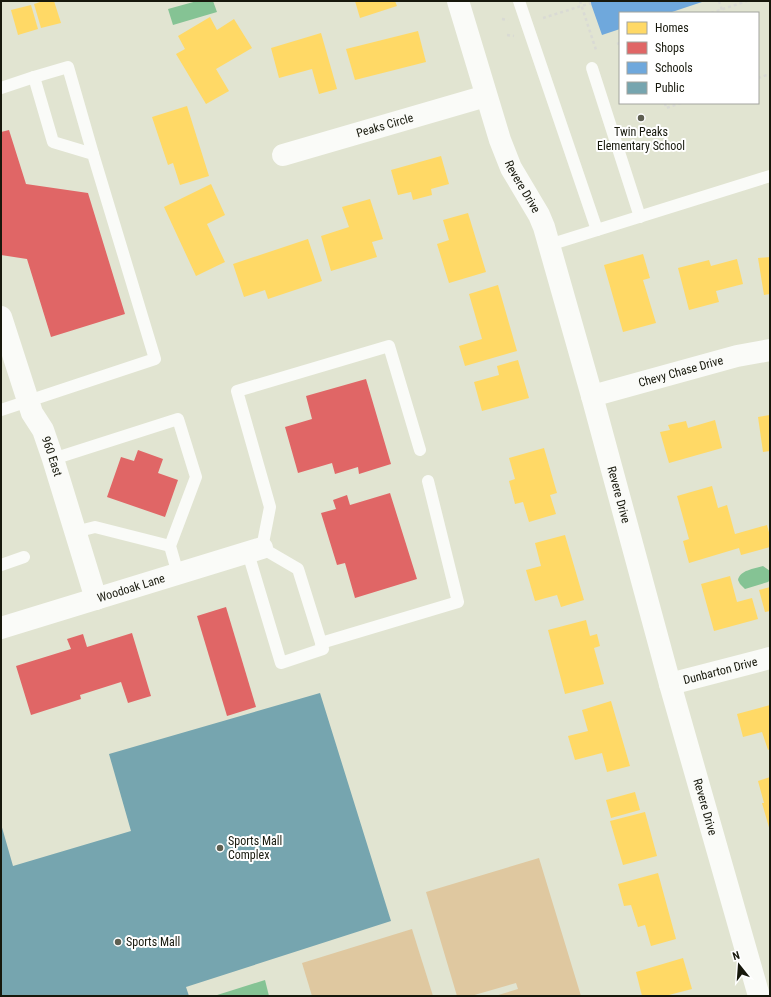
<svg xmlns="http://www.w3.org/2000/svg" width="771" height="997" font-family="'Roboto Condensed',sans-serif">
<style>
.green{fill:#dfc8a0}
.water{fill:#85c394}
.homes{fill:#ffd966}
.shops{fill:#e06666}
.schools{fill:#6fa8dc}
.public{fill:#76a5af}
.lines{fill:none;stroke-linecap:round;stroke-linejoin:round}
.path{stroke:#d9dad4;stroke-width:2.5;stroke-dasharray:3 3;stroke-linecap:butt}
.service{stroke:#fafbf8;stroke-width:12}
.minor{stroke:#fafbf8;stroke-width:22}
.poi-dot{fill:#5e5f51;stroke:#fff;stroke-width:1.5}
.labels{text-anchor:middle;stroke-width:4;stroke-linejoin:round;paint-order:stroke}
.street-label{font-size:12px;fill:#17180c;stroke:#fff}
.poi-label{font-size:12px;fill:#17180c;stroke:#fff;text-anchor:start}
</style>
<rect width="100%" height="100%" fill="#e1e4d1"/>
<g class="green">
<path d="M539,858l42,138h-86l23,-7 -2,-6 -45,13h-14l-31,-104z"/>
<path d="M412,929l21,67h-121l-10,-33z"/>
</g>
<g class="water">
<path d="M197,1h16l4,11 -44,13 -5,-16z"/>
<path d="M763,566l7,5v9l-2,2 -23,7 -5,-5 -2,-4c2,-10 16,-11 25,-14z"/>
<path d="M265,980l4,16h-55z"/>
</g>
<g class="homes">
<path d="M43,1h11l7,22 -20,5 -7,-24z"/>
<path d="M355,1h40l2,5 -37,12z"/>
<path d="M31,5l7,24 -20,6 -7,-25z"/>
<path d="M210,17l7,13 17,-11 18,29 -36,21 13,22 -23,13 -30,-50 9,-5 -7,-13z"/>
<path d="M418,31l8,31 -71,18 -9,-31z"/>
<path d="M321,33l16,56 -18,5 -7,-25 -33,9 -8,-30z"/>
<path d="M187,106l22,70 -29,9 -7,-22 -5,2 -16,-48z"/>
<path d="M441,156l8,28 -18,5 1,6 -19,5 -2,-8 -13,3 -7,-25z"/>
<path d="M211,184l14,31 -18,9 18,38 -29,14 -32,-69z"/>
<path d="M370,199l13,40 -11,3 5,15 -46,14 -10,-35 28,-9 -7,-20z"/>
<path d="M468,213l18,59 -37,11 -12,-39 12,-4 -6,-20z"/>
<path d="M308,239l14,42 -54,18 -3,-9 -21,7 -11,-33z"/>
<path d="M643,254l7,24 -7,2 13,43 -33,9 -19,-67z"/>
<path d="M770,257v37l-6,1 -6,-37z"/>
<path d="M737,259l6,25 -27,7 3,11 -30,8 -11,-42 31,-8 2,6z"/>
<path d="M498,285l19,66 -52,15 -6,-20 23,-7 -13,-45z"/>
<path d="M518,360l11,38 -47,13 -8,-29 25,-7 -2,-9z"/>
<path d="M770,415v36l-7,1 -5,-35z"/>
<path d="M715,420l7,28 -53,15 -9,-31 10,-2 -2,-5 18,-4 2,7z"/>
<path d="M544,448l13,45 -7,2 6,19 -27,8 -6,-20 -8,2 -6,-23 6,-2 -6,-21z"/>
<path d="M712,486l6,22 9,-3 8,29 32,-9 3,11v11l-29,8 -2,-7 -50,15 -6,-22 6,-2 -12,-43z"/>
<path d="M565,535l19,65 -23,7 -4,-12 -22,6 -9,-31 15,-4 -6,-23z"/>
<path d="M730,576l7,26 15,-4 6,21 -44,12 -13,-47z"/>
<path d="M770,587v24l-5,1 -6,-22z"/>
<path d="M586,620l4,16 7,-2 3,12 -6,2 10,36 -39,10 -17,-64z"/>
<path d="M611,701l19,65 -23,6 -5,-19 -27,7 -7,-24 20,-5 -6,-21z"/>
<path d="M770,705v44l-2,1 -6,-18 -19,5 -6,-23z"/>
<path d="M770,777v54l-8,-28h2l-6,-22z"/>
<path d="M635,792l5,18 -29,8 -5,-18z"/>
<path d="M645,812l12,44 -34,9 -13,-44z"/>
<path d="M658,873l18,66 -25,7 -6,-21 -7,2 -7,-22 -7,1 -6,-22z"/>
<path d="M683,958l9,31 -27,7h-23l-6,-24z"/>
</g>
<g class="shops">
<path d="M9,130l17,54 62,9 37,121 -74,23 -24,-78 -26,-4v-123z"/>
<path d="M366,379l25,85 -32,10 -1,-7 -23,7 -3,-11 -34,10 -13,-46 27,-8 -6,-23z"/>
<path d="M138,450l25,9 -5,14 20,7 -13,37 -58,-20 14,-40 13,4z"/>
<path d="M390,493l27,86 -62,19 -10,-35 -8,2 -16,-52 15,-4 -3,-9 14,-5 3,10z"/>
<path d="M226,607l30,100 -29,9 -30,-100z"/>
<path d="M132,633l19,63 -23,7 -7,-21 -41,13 1,4 -50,16 -15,-49 55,-17 -4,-10 16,-5 4,13z"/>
</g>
<path class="schools" d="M590,1h115l-36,12h-49v16l-18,6z"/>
<path class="public" d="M320,693l71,228 -205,66 3,9h-188v-172l12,42 118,-35 -22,-77z"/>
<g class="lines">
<g class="path">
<path d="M580,1l16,49"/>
<path d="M719,1l4,12"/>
<path d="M711,13l36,-12"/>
<path d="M543,18l48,-15"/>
<path d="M502,19l6,1"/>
<path d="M507,35l7,1"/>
<path d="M617,44l3,-1"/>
<path d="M758,78l12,-4"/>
<path d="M665,103l1,5 15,-5"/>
</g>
<g class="service">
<path d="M519,1l78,229"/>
<path d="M592,68l48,149"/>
<path d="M34,77l34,-10 25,87"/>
<path d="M1,88l33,-11 19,65 40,12 62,205 -154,51"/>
<path d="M549,245l221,-69"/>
<path d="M53,459l125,-40 18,58 -26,69 8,28"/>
<path d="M75,532l20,-5 75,19"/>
<path d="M248,553l33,110 42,-14 -25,-80 -36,-21 8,-41 -33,-116 152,-45 31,104"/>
<path d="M1,565l23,-8"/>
<path d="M321,643l137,-41 -30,-121"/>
</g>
<g class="minor">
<path id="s1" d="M458,1l42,139 11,28 28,47 5,12 48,169 78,288 89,312"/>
<path id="s2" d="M283,155l203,-59"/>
<path id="s3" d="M1,317l31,96 11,17 10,29 43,140"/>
<path id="s4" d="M592,396l145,-40 33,-6"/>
<path id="s5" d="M1,628l261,-80"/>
<path id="s6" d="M670,684l100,-26"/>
</g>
</g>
<g class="poi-dot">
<circle cx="641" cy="118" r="4"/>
<circle cx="220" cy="848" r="4"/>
<circle cx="118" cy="942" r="4"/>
</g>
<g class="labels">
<g class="street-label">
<text dy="4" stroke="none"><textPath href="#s2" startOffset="106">Peaks Circle</textPath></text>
<text dy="4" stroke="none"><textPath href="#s1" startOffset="197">Revere Drive</textPath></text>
<text dy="4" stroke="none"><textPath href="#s4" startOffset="92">Chevy Chase Drive</textPath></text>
<text dy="4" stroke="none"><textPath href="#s3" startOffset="149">960 East</textPath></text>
<text dy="4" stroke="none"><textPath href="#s1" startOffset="521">Revere Drive</textPath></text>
<text dy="4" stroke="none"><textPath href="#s5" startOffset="136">Woodoak Lane</textPath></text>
<text dy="4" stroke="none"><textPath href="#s6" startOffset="52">Dunbarton Drive</textPath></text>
<text dy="4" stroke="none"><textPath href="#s1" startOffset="845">Revere Drive</textPath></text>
</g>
<g class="poi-label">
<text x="641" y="136" text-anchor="middle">Twin Peaks<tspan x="641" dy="14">Elementary School</tspan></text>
<text x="228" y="845">Sports Mall<tspan x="228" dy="14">Complex</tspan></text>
<text x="126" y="946">Sports Mall</text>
</g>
</g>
<rect width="771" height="997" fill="none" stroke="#17180c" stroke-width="4"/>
<rect x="619" y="12" width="140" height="92" fill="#ffffff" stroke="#a2a39e"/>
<rect x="627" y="22" width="20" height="12" fill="#ffd966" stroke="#a2a39e"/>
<text x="655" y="32" font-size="12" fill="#17180c">Homes</text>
<rect x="627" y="42" width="20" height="12" fill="#e06666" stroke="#a2a39e"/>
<text x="655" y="52" font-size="12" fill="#17180c">Shops</text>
<rect x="627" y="62" width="20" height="12" fill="#6fa8dc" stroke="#a2a39e"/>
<text x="655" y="72" font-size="12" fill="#17180c">Schools</text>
<rect x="627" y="82" width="20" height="12" fill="#76a5af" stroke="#a2a39e"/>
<text x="655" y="92" font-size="12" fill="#17180c">Public</text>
<g transform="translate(739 965) rotate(343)" stroke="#ffffff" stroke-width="3" paint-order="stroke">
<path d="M0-3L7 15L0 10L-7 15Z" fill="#17180c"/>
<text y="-6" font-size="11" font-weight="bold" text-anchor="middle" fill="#17180c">N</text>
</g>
</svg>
